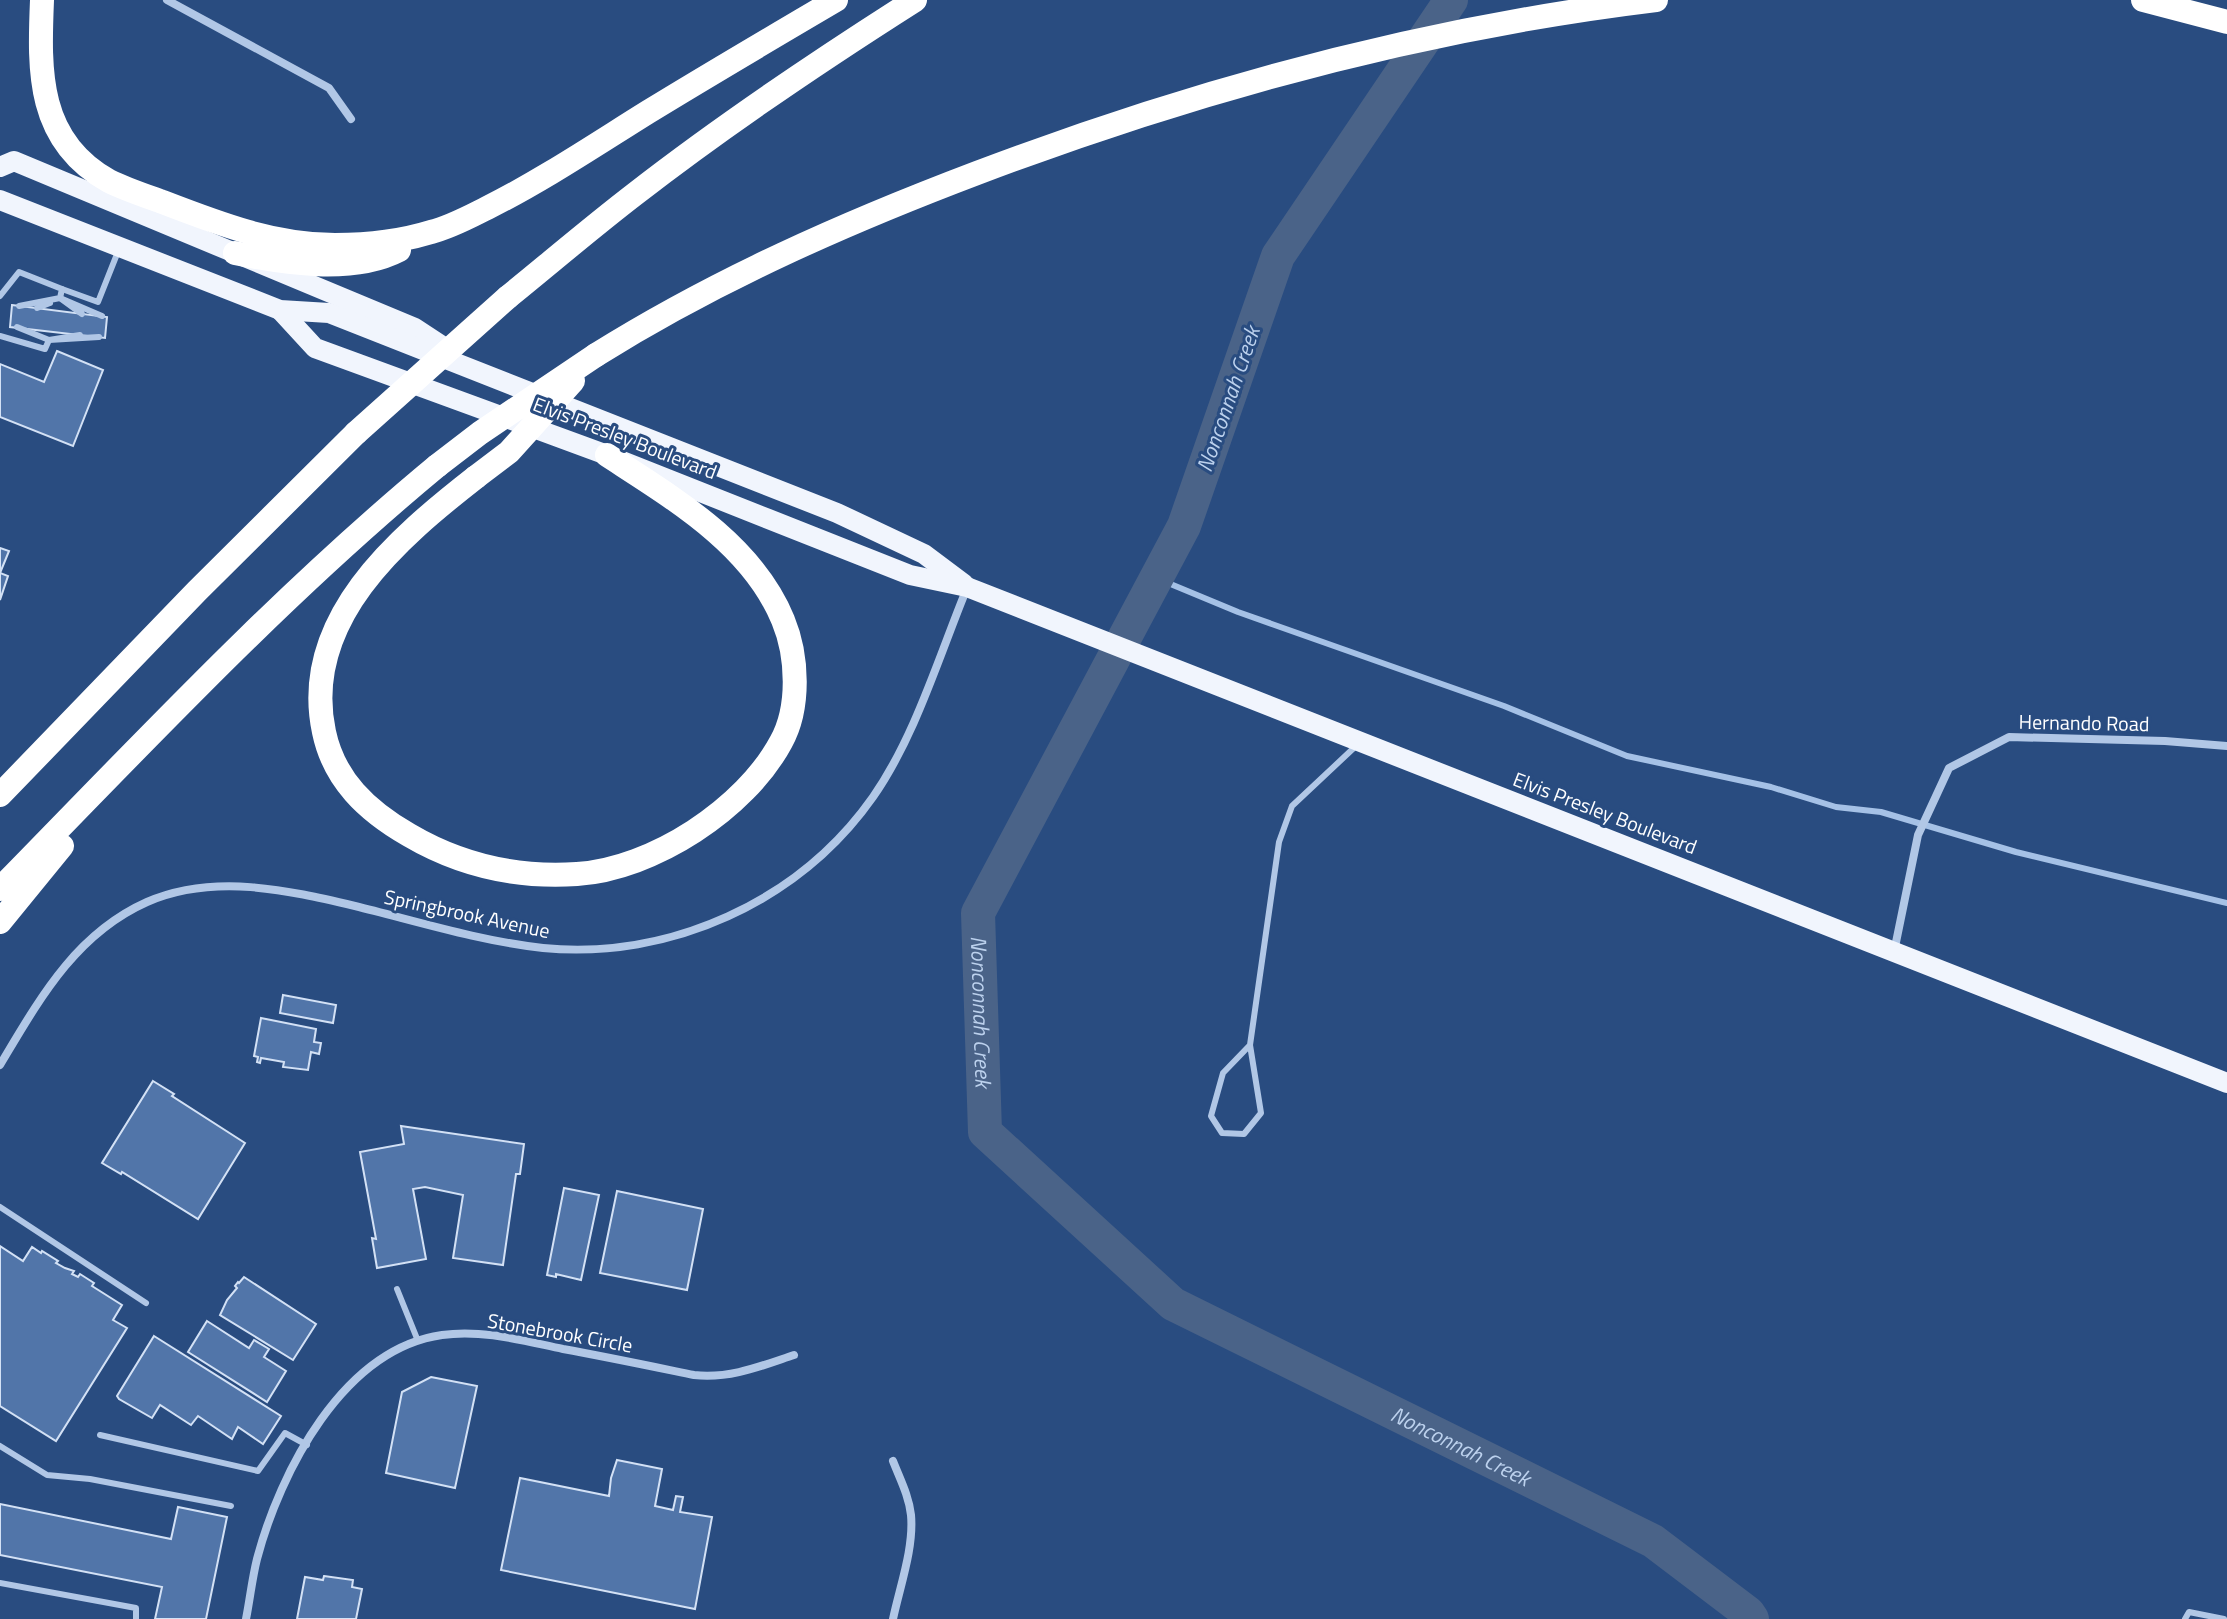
<svg xmlns="http://www.w3.org/2000/svg" width="2227" height="1619" font-family="'Titillium Web',sans-serif">
<style>
.lines{fill:none;stroke-linecap:round;stroke-linejoin:round}
.stream{stroke:#a5c1e6;stroke-width:6}
.river{stroke:#4a6388;stroke-width:34}
.building{fill:#5175a9;stroke:#d3e1f5;stroke-width:2}
.service{stroke:#b1c7e6;stroke-width:6}
.minor{stroke:#b1c7e6;stroke-width:8}
.primary{stroke:#f1f5fd;stroke-width:20}
.motorway{stroke:#fff;stroke-width:24}
.motorway-bridge{stroke:#fff;stroke-width:24}
.labels{text-anchor:middle;stroke-width:6;stroke-linejoin:round;paint-order:stroke}
.street-label{font-size:20px;fill:#fff;stroke:#294c80}
.water-label{font-size:22px;font-style:italic;fill:#bcd1ed;stroke:#294c80}
</style>
<rect width="100%" height="100%" fill="#294c80"/>
<g class="lines">
<path class="stream" d="M1156,578l82,34 266,94 123,50 144,31 65,20 45,5 135,40 211,51"/>
<path class="river" id="s1" d="M1451,0l-173,256 -94,270 -206,387 7,219 188,172 480,237 95,72 4,6"/>
</g>
<g class="building">
<path d="M12,305l95,12 -2,21 -95,-11z"/>
<path d="M57,351l46,19 -30,76 -73,-29v-53l44,18z"/>
<path d="M0,548l9,3 -9,22 8,3 -8,24z"/>
<path d="M283,995l53,10 -3,18 -53,-10z"/>
<path d="M261,1018l55,11 -2,13 7,1 -2,11 -8,-2 -3,18 -25,-3 1,-5 -23,-4 -1,5 -3,-1 1,-5 -4,-1z"/>
<path d="M153,1081l21,13 -2,2 73,47 -47,76 -76,-47 -1,2 -19,-11z"/>
<path d="M401,1126l123,18 -4,30h-4l-13,91 -50,-7 10,-63 -38,-8 -12,2 13,70 -49,9 -5,-30 4,1 -16,-87 44,-8z"/>
<path d="M564,1188l35,7 -18,85 -25,-6v3l-9,-2z"/>
<path d="M617,1191l86,18 -16,81 -87,-17z"/>
<path d="M0,1246l23,15 9,-14 9,6 1,-2 16,10 -2,2 9,5 9,3 -2,3 6,3 2,-3 14,9 -2,3 30,19 -9,15 14,8 -71,113 -56,-35z"/>
<path d="M244,1277l72,47 -23,36 -73,-45 7,-15 10,-12 -2,-2 3,-4 1,1z"/>
<path d="M207,1321l42,27 5,-8 15,9 -5,8 22,14 -19,31 -79,-50z"/>
<path d="M154,1336l127,80 -18,28 -25,-17 -6,12 -34,-23 -7,9 -31,-20 -8,13 -33,-19 -2,-3z"/>
<path d="M431,1377l46,9 -22,102 -69,-15 16,-81z"/>
<path d="M617,1460l45,9 -7,37 18,4 3,-14 7,1 -3,15 32,5 -17,92 -194,-39 19,-92 89,18 2,-18z"/>
<path d="M0,1504l171,35 7,-32 49,10 -21,102h-51l7,-32 -162,-32z"/>
<path d="M324,1576l29,4 -1,7 10,2 -6,30h-59l8,-42 18,3z"/>
</g>
<g class="lines">
<g class="service">
<path d="M62,289l36,13 21,-53"/>
<path d="M0,296l19,-24 43,17 -2,9 -41,8"/>
<path d="M37,308l13,-5"/>
<path d="M82,314l-22,-16 42,18"/>
<path d="M80,335l-31,5 50,-3"/>
<path d="M0,336l45,13 4,-9 -32,-13"/>
<path d="M1250,1045l11,68 -17,21 -22,-1 -11,-17 12,-43 27,-28 29,-203 13,-36 65,-61"/>
<path d="M0,1207l146,96"/>
<path d="M397,1289l21,52"/>
<path d="M100,1435l158,36 27,-38 22,12"/>
<path d="M0,1446l47,29 43,4 141,27"/>
<path d="M0,1583l136,25v11"/>
<path d="M2185,1619l4,-7 35,7"/>
</g>
<g class="minor">
<path d="M167,0l162,88 22,31"/>
<path d="M1894,952l24,-117 31,-67 60,-31 156,4 62,5"/>
<path d="M0,1065c39,-65 75,-131 147,-163 67,-29 140,-12 208,4 61,15 125,35 188,42 127,12 256,-46 330,-151 42,-60 66,-141 94,-209"/>
<path d="M893,1461c7,18 16,35 18,54 3,33 -11,71 -18,104"/>
<path d="M246,1619c4,-20 6,-40 11,-60 23,-87 86,-210 185,-224 40,-6 82,6 121,14 44,8 87,17 131,26 36,4 67,-9 100,-20"/>
</g>
<g class="primary">
<path d="M0,167l14,-6 401,167 35,23"/>
<path d="M0,200l280,110 49,3 508,200 87,41 40,30"/>
<path d="M280,310l35,38 292,107 303,120 57,12 1260,496"/>
</g>
<g class="motorway">
<path d="M42,0c-3,72 -5,141 67,181 16,8 34,14 51,20 57,22 113,44 175,44 31,0 67,-4 96,-13 20,-5 38,-15 56,-24 56,-28 108,-63 161,-96 62,-38 125,-75 188,-112"/>
<path d="M2143,0l84,22"/>
<path d="M235,253c49,10 118,21 164,-3"/>
<path d="M508,297c42,-34 84,-70 127,-103 90,-70 184,-133 280,-194"/>
<path d="M596,355c120,-75 249,-132 381,-182 219,-83 447,-145 679,-173"/>
<path d="M476,477c-78,61 -176,143 -152,255 10,48 43,79 85,103 51,30 108,43 168,39 76,-5 168,-65 204,-132 19,-34 17,-86 2,-122 -31,-76 -110,-122 -176,-165"/>
<path d="M0,795l197,-204 159,-158"/>
<path d="M0,889c142,-145 281,-294 437,-423"/>
<path d="M0,922l62,-76"/>
</g>
<g class="motorway-bridge">
<path d="M356,433l152,-136"/>
<path d="M437,466l43,-33 116,-78"/>
<path d="M476,477l33,-25 64,-71"/>
</g>
</g>
<g class="labels">
<g class="street-label">
<text transform="translate(625 438) rotate(21)" y="7">Elvis Presley Boulevard</text>
<text transform="translate(2084 723) rotate(1)" y="7">Hernando Road</text>
<text transform="translate(1605 813) rotate(21)" y="7">Elvis Presley Boulevard</text>
<text transform="translate(467 914) rotate(12)" y="7">Springbrook Avenue</text>
<text transform="translate(560 1333) rotate(10)" y="7">Stonebrook Circle</text>
</g>
<g class="water-label">
<text transform="translate(1228 399) rotate(-71)" y="8">Nonconnah Creek</text>
<text dy="8" stroke="none"><textPath href="#s1" startOffset="1132">Nonconnah Creek</textPath></text>
<text dy="8" stroke="none"><textPath href="#s1" startOffset="1828">Nonconnah Creek</textPath></text>
</g>
</g>
</svg>
